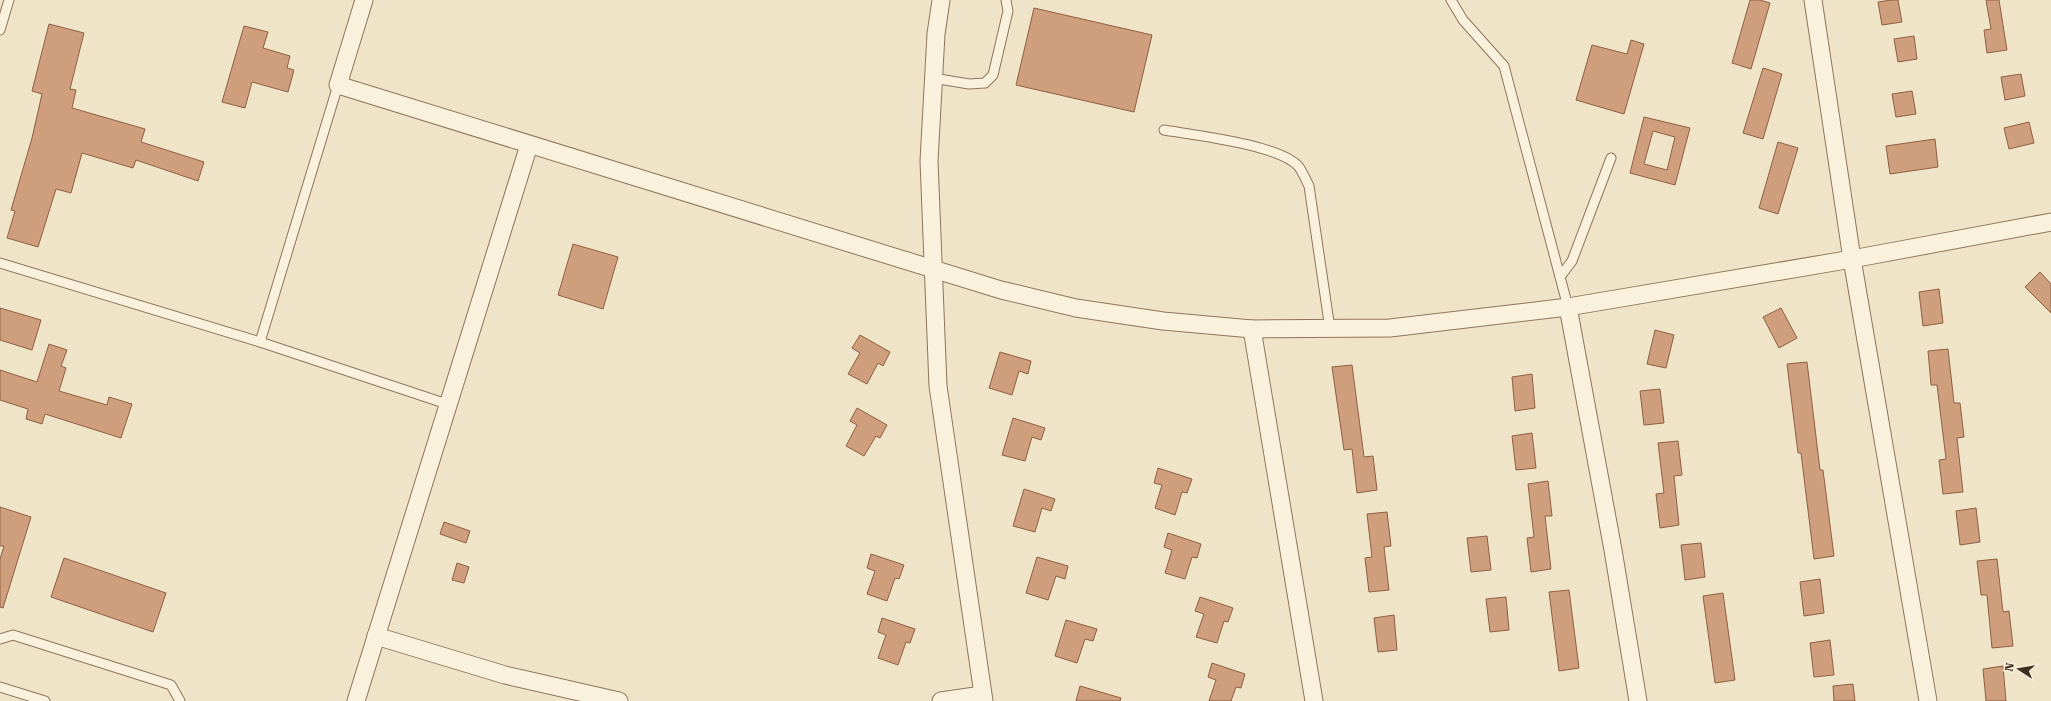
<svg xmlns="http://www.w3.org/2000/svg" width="2051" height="701" font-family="'Roboto Serif',serif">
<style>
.building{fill:#cf9f7d;stroke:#8d5f41;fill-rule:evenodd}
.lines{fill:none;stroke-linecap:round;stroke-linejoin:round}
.service-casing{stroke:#8d765c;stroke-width:11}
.minor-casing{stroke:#8d765c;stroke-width:19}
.service{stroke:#faf1dc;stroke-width:9}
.minor{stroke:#faf1dc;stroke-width:17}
</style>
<rect width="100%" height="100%" fill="#f0e4c8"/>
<g class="building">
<path d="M1750,0h10l10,3 -19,66 -19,-6z"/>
<path d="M1891,0h7l4,22 -20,3 -4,-23z"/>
<path d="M1986,0h13l8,50 -20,3 -3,-23 7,-1z"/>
<path d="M1034,8l118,27 -18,77 -118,-27z"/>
<path d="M49,24l35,9 -14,56 6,1 -4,18 73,21 -4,13 63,20 -6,19 -62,-21 -3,8 -51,-15 -11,40 -15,-4 -18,58 -31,-9 8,-27 -4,-1 21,-72 10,-44 -10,-3z"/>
<path d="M244,26l24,6 -5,16 27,8 -3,12 7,2 -6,22 -36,-10 -7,26 -23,-6z"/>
<path d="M1914,36l3,23 -19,3 -4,-23z"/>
<path d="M1631,40l13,4 -20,70 -48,-14 16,-55 35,9z"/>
<path d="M1763,68l19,6 -19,65 -20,-6z"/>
<path d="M2021,74l4,22 -20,4 -4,-23z"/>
<path d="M1912,91l4,23 -20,3 -4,-23z"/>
<path d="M1644,117l46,11 -15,57 -45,-12zM1653,131l22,6 -8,33 -23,-6z"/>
<path d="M2029,122l5,21 -25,6 -5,-21z"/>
<path d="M1935,139l3,28 -48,7 -4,-28z"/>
<path d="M1778,142l20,6 -20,66 -19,-6z"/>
<path d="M573,244l45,13 -15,52 -45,-14z"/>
<path d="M2040,272l11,12v29l-26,-26z"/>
<path d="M1939,289l4,34 -20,3 -4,-34z"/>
<path d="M0,308l41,12 -9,30 -32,-10z"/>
<path d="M1781,308l16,30 -18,10 -16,-31z"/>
<path d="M1655,330l19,5 -8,33 -19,-4z"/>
<path d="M860,335l30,17 -7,14 -5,-3 -11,21 -19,-10 12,-21 -8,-5z"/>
<path d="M49,344l18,6 -6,16 5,2 -7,23 48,14 2,-8 23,7 -11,34 -76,-24 -3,10 -16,-5 2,-10 -28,-9v-30l37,12z"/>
<path d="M1948,349l6,54h6l4,34 -7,1 6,54 -20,2 -4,-34 7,-1 -9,-74h-6l-3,-34z"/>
<path d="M1000,352l31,9 -3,13 -9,-3 -7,24 -23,-7z"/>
<path d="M1807,362l13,108h3l11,86 -20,3 -13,-106h-3l-11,-89z"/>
<path d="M1352,365l12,92 9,-1 4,34 -20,3 -5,-44 -8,1 -12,-83z"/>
<path d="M1532,374l3,34 -20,3 -3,-34z"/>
<path d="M1660,389l4,34 -20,2 -4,-34z"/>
<path d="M857,408l30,17 -7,13 -4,-2 -12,20 -18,-10 11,-21 -7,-4z"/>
<path d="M1013,418l32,10 -4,12 -9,-3 -7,24 -23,-6z"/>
<path d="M1532,433l4,35 -20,2 -4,-34z"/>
<path d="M1678,441l4,34 -8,1 5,49 -19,3 -4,-34 8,-1 -6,-50z"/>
<path d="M1158,468l34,11 -5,14 -5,-1 -7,23 -20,-7 7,-23 -8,-2z"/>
<path d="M1548,481l4,35h-7l6,53 -20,3 -4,-34 7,-1 -6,-53z"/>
<path d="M1024,489l31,10 -4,12 -9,-3 -7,24 -22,-6z"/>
<path d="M0,507l31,10 -28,91 -3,-1v-48l4,-13h-4z"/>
<path d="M1976,508l4,34 -20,3 -4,-34z"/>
<path d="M1387,512l4,34 -7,1 5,43 -20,2 -4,-34 7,-1 -5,-43z"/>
<path d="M444,522l26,9 -4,12 -26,-9z"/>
<path d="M1168,533l33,11 -4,14 -5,-1 -7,22 -20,-6 7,-23 -8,-3z"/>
<path d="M1487,536l4,34 -20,2 -4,-34z"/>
<path d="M1701,543l4,34 -20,3 -4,-35z"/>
<path d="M871,554l33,11 -5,14 -4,-1 -8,23 -20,-7 8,-23 -8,-3z"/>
<path d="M1037,557l31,9 -3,13 -9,-3 -8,24 -22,-7z"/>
<path d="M64,558l102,35 -13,39 -102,-35z"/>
<path d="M1997,559l6,53 6,-1 4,35 -21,2 -5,-53h-6l-4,-34z"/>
<path d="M457,563l12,4 -5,16 -12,-3z"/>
<path d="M1820,579l4,34 -20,3 -4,-34z"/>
<path d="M1569,590l10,78 -20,3 -10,-79z"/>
<path d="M1723,593l12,87 -20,3 -12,-87z"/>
<path d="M1200,597l33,11 -5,14 -4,-1 -7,22 -21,-6 8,-23 -9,-3z"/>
<path d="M1506,597l3,33 -19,2 -4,-33z"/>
<path d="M1394,615l3,35 -19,2 -4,-34z"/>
<path d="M882,618l33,11 -5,14 -4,-1 -8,23 -20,-7 8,-23 -8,-3z"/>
<path d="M1066,620l31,9 -4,12 -8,-2 -8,24 -22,-7z"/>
<path d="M1830,640l4,35 -20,2 -4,-34z"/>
<path d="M1212,663l33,11 -4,14 -5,-1 -5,14h-22l7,-21 -8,-3z"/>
<path d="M2003,666l3,35h-20l-3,-32z"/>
<path d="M1853,684l2,17h-21l-1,-15z"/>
<path d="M1080,686l41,12 -1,3h-44z"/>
</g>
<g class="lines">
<g class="service-casing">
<g id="service">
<path d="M1451,0l12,20 41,46 64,241"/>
<path d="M0,30l9,-30"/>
<path d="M933,78l36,6 16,-1 8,-8 15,-64 -2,-11"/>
<path d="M1164,130c30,5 117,15 135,37 4,6 7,13 10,19l21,143"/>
<path d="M0,263l260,79 187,62"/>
<path d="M1560,277l12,-16 39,-103"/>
<path d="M260,342l78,-257"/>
<path d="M0,639l13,-4 158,50 9,16"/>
<path d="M0,687l45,14"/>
</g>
</g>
<g class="minor-casing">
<g id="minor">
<path d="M364,0l-26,85 663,205 75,18 87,13 89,8 138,-1 178,-21 284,-48 199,-37"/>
<path d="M941,0l-5,34 -7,127 9,225 46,315"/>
<path d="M1813,0l39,259 76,442"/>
<path d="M1568,307l45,243 25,151"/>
<path d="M1252,329l62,372"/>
<path d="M376,636l129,39 114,26"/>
<path d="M356,701l173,-556"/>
<path d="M941,701l41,-6"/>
</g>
</g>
<use href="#service" class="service"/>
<use href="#minor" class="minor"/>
</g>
<g transform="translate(2019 669) rotate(282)" stroke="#f7eed8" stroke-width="3" paint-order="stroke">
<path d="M0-3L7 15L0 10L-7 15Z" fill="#3d2e20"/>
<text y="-6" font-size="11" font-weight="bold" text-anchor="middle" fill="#3d2e20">N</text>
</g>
</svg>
